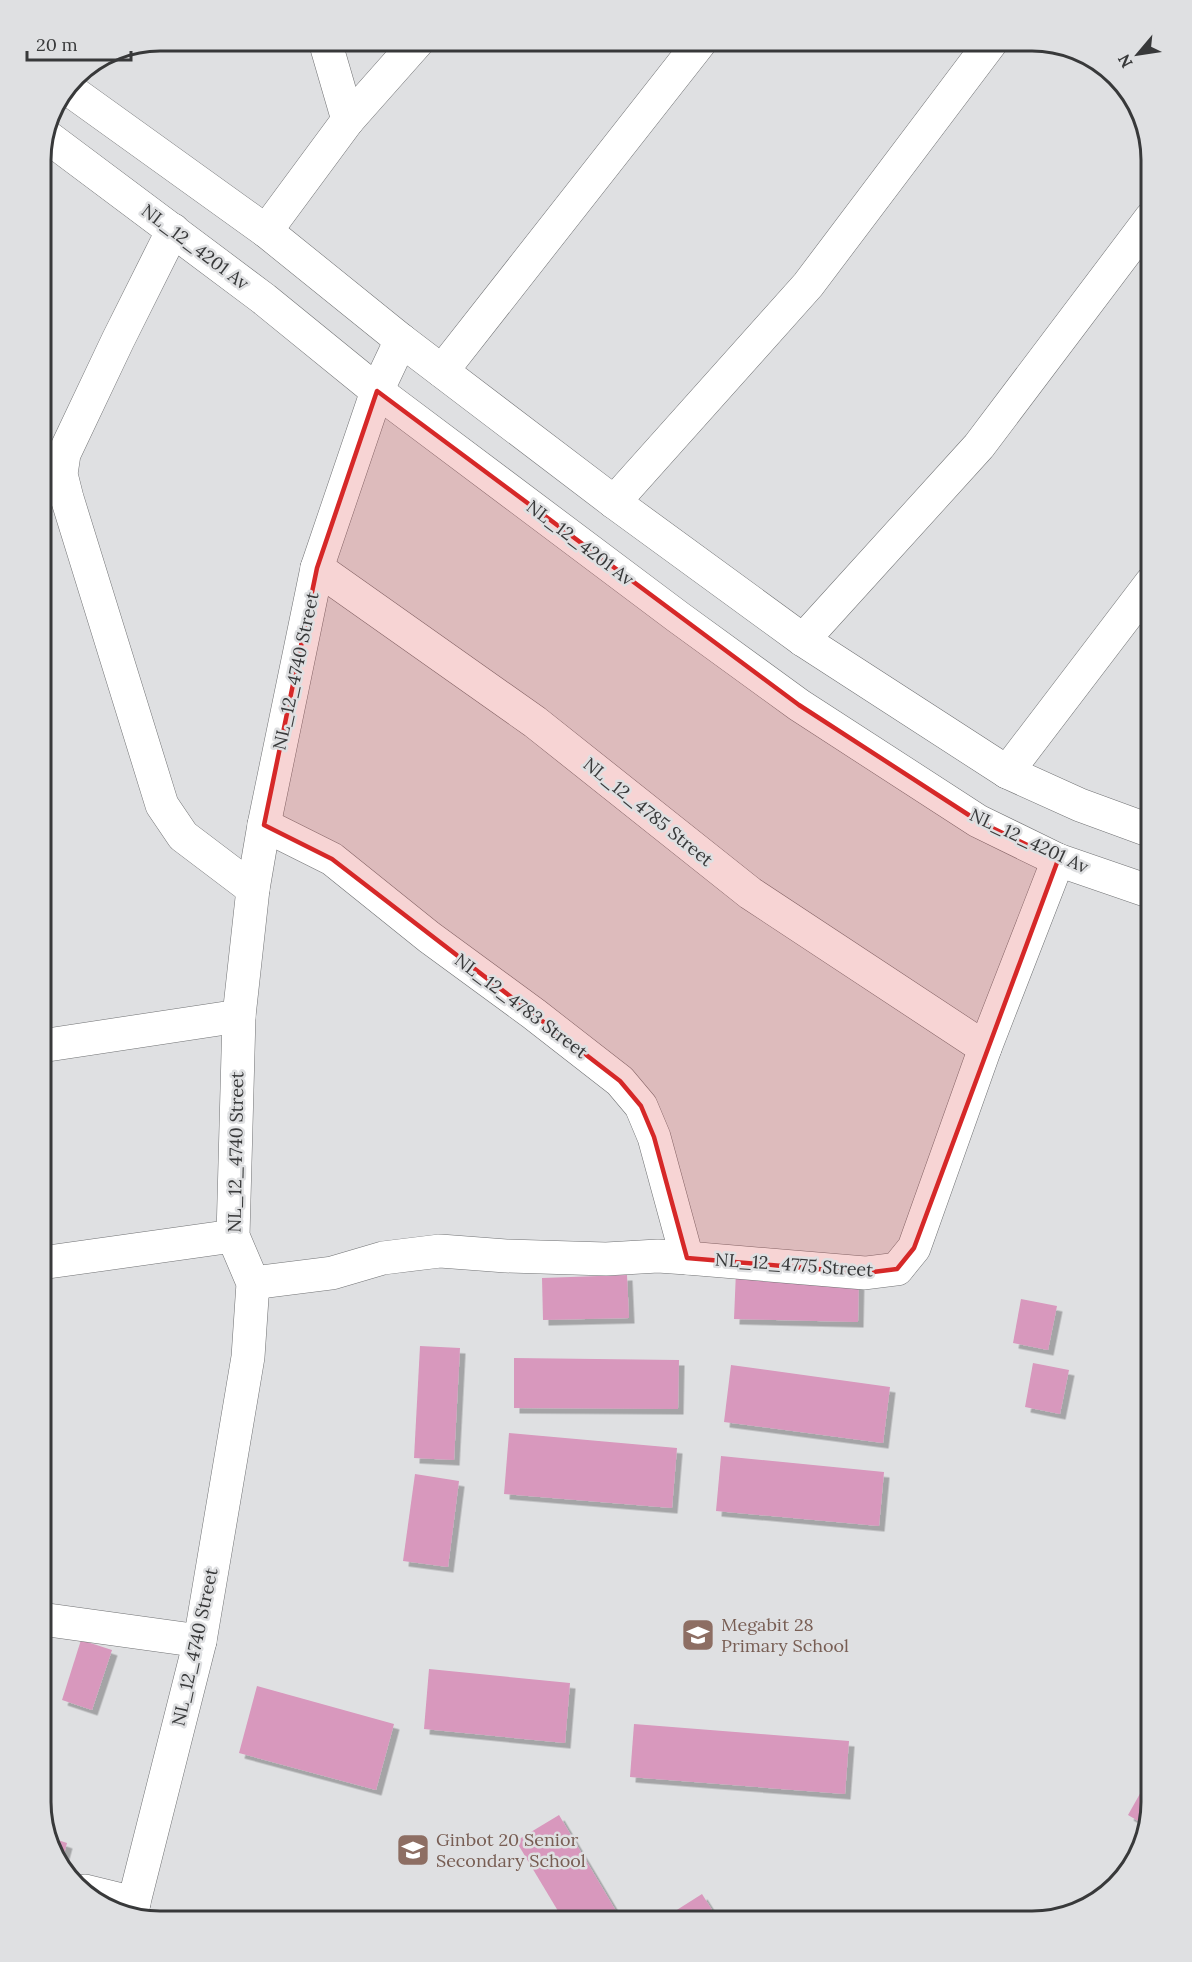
<svg xmlns="http://www.w3.org/2000/svg" width="1192" height="1962" font-family="Lora,serif">
<style>
.building{fill:#d898bd;filter:url(#shadow)}
.lines{fill:none;stroke-linecap:round;stroke-linejoin:round}
.minor-casing{stroke:#717274;stroke-width:34}
.primary-casing{stroke:#717274;stroke-width:34}
.minor{stroke:#fff;stroke-width:33}
.primary{stroke:#fff;stroke-width:33}
.marked{fill:#d62828;fill-opacity:0.2;stroke:#d62828;stroke-width:4.5;stroke-linejoin:round}
.labels{text-anchor:middle;stroke-width:5;stroke-linejoin:round;paint-order:stroke}
.street-label{font-size:18px;fill:#38393a;stroke:#dfe0e2}
.education-label{font-size:18px;fill:#785e54;stroke:#dfe0e2;text-anchor:start}
.rim{fill:none;stroke:#38393a;stroke-width:3}
</style>
<defs>
<filter id="shadow"><feDropShadow dx="5.5" dy="5.5" stdDeviation="0" flood-color="#0004"/></filter>
</defs>
<rect width="100%" height="100%" fill="#dfe0e2"/>
<g class="building">
<path d="M736,1271l123,3 -1,48 -124,-3z"/>
<path d="M627,1275l2,43 -86,2 -1,-42z"/>
<path d="M1021,1299l36,7 -9,44 -35,-7z"/>
<path d="M420,1346l40,2 -6,112 -40,-2z"/>
<path d="M514,1358l165,2 -1,49 -164,-1z"/>
<path d="M1033,1363l36,7 -9,44 -35,-7z"/>
<path d="M731,1365l159,22 -7,56 -159,-21z"/>
<path d="M509,1433l168,15 -5,60 -168,-14z"/>
<path d="M721,1456l163,16 -5,54 -163,-15z"/>
<path d="M415,1474l44,7 -11,86 -45,-6z"/>
<path d="M81,1640l31,10 -20,60 -30,-10z"/>
<path d="M429,1669l141,14 -5,60 -141,-14z"/>
<path d="M257,1686l137,38 -18,66 -137,-37z"/>
<path d="M634,1724l215,17 -4,53 -215,-17z"/>
<path d="M1151,1774v28l-6,23 -17,-10z"/>
<path d="M559,1815l63,106h-58l-48,-80z"/>
<path d="M49,1837l18,6 -6,22 -8,-10z"/>
<path d="M702,1894l17,27h-57l-1,-1z"/>
</g>
<g class="lines">
<g class="minor-casing">
<g id="minor">
<path d="M348,120l70,-79"/>
<path d="M173,230l-55,110 -54,114 -3,20 6,24 95,307 21,31 70,53"/>
<path d="M266,231l82,-111 -23,-79"/>
<path d="M442,371l259,-330"/>
<path d="M614,502l194,-217 184,-244"/>
<path d="M317,568l218,154 215,171 235,155"/>
<path d="M803,640l176,-194 172,-228"/>
<path d="M1007,772l144,-189"/>
<path d="M264,825l68,34 97,78 105,77 86,67 21,25 13,31 33,121"/>
<path d="M41,1046l198,-30"/>
<path d="M41,1263l192,-27"/>
<path d="M253,1283l79,-10 51,-15 57,-7 66,5 100,3 52,-3 29,2 178,15 32,-4 17,-21 71,-200 73,-188"/>
<path d="M41,1619l159,22"/>
<path d="M85,1891l49,12"/>
<path d="M131,1914l69,-273 48,-284 5,-74 -20,-47 6,-220 14,-127 11,-64 53,-257 60,-177 24,-51"/>
</g>
</g>
<g class="primary-casing">
<g id="primary">
<path d="M67,88l199,143 135,109 213,162 189,138 204,132 73,33 71,26"/>
<path d="M45,135l219,164 113,92 301,226 121,88 179,116 80,39 93,32"/>
</g>
</g>
<use href="#minor" class="minor"/>
<use href="#primary" class="primary"/>
</g>
<path class="marked" d="M377,391l422,314 179,116 80,39 -144,388 -17,21 -32,4 -178,-15 -33,-121 -13,-31 -21,-25 -288,-222 -68,-34 53,-257z"/>
<defs>
<g id="school-square" transform="scale(1.725)"><rect x="-9" y="-9" width="18" height="18" rx="4" fill="#8d6e63" stroke="#dfe0e2"/><path d="M0-5L7-2L0 1L-7-2ZM-4 1L0 2.5L4 1V4Q0 6-4 4Z" fill="#fff"/></g>
</defs>
<g fill-rule="evenodd">
<use href="#school-square" x="698" y="1635"/>
<use href="#school-square" x="413" y="1850"/>
</g>
<g class="labels">
<g class="street-label">
<text transform="translate(195 247) rotate(37)" y="6">NL_12_4201 Av</text>
<text transform="translate(580 543) rotate(37)" y="6">NL_12_4201 Av</text>
<text transform="translate(296 671) rotate(-78)" y="6">NL_12_4740 Street</text>
<text transform="translate(648 812) rotate(39)" y="6">NL_12_4785 Street</text>
<text transform="translate(1029 841) rotate(25)" y="6">NL_12_4201 Av</text>
<text transform="translate(521 1006) rotate(37)" y="6">NL_12_4783 Street</text>
<text transform="translate(236 1152) rotate(-89)" y="6">NL_12_4740 Street</text>
<text transform="translate(794 1265) rotate(4)" y="6">NL_12_4775 Street</text>
<text transform="translate(195 1647) rotate(-78)" y="6">NL_12_4740 Street</text>
</g>
<g class="education-label">
<text x="721" y="1631">Megabit 28<tspan x="721" dy="21">Primary School</tspan></text>
<text x="436" y="1846">Ginbot 20 Senior<tspan x="436" dy="21">Secondary School</tspan></text>
</g>
</g>
<path d="M0 0H1192V1962H0ZM160 51H1032A109 109 0 0 1 1141 160V1802A109 109 0 0 1 1032 1911H160A109 109 0 0 1 51 1802V160A109 109 0 0 1 160 51Z" fill="#dfe0e2" fill-rule="evenodd"/>
<path class="rim" d="M160 51H1032A109 109 0 0 1 1141 160V1802A109 109 0 0 1 1032 1911H160A109 109 0 0 1 51 1802V160A109 109 0 0 1 160 51Z"/>
<g transform="translate(1138 54) rotate(241)" stroke="#dfe0e2" stroke-width="4.5" paint-order="stroke">
<path d="M0-4.5L10 22L0 15L-10 22Z" fill="#38393a"/>
<text y="-9" font-size="16" font-weight="bold" text-anchor="middle" fill="#38393a">N</text>
</g>
<path d="M27 51v9h104v-9" fill="none" stroke="#38393a" stroke-width="3"/>
<text x="36" y="51" font-size="18" fill="#38393a" stroke="#dfe0e2" stroke-width="4.5" paint-order="stroke">20 m</text>
</svg>
